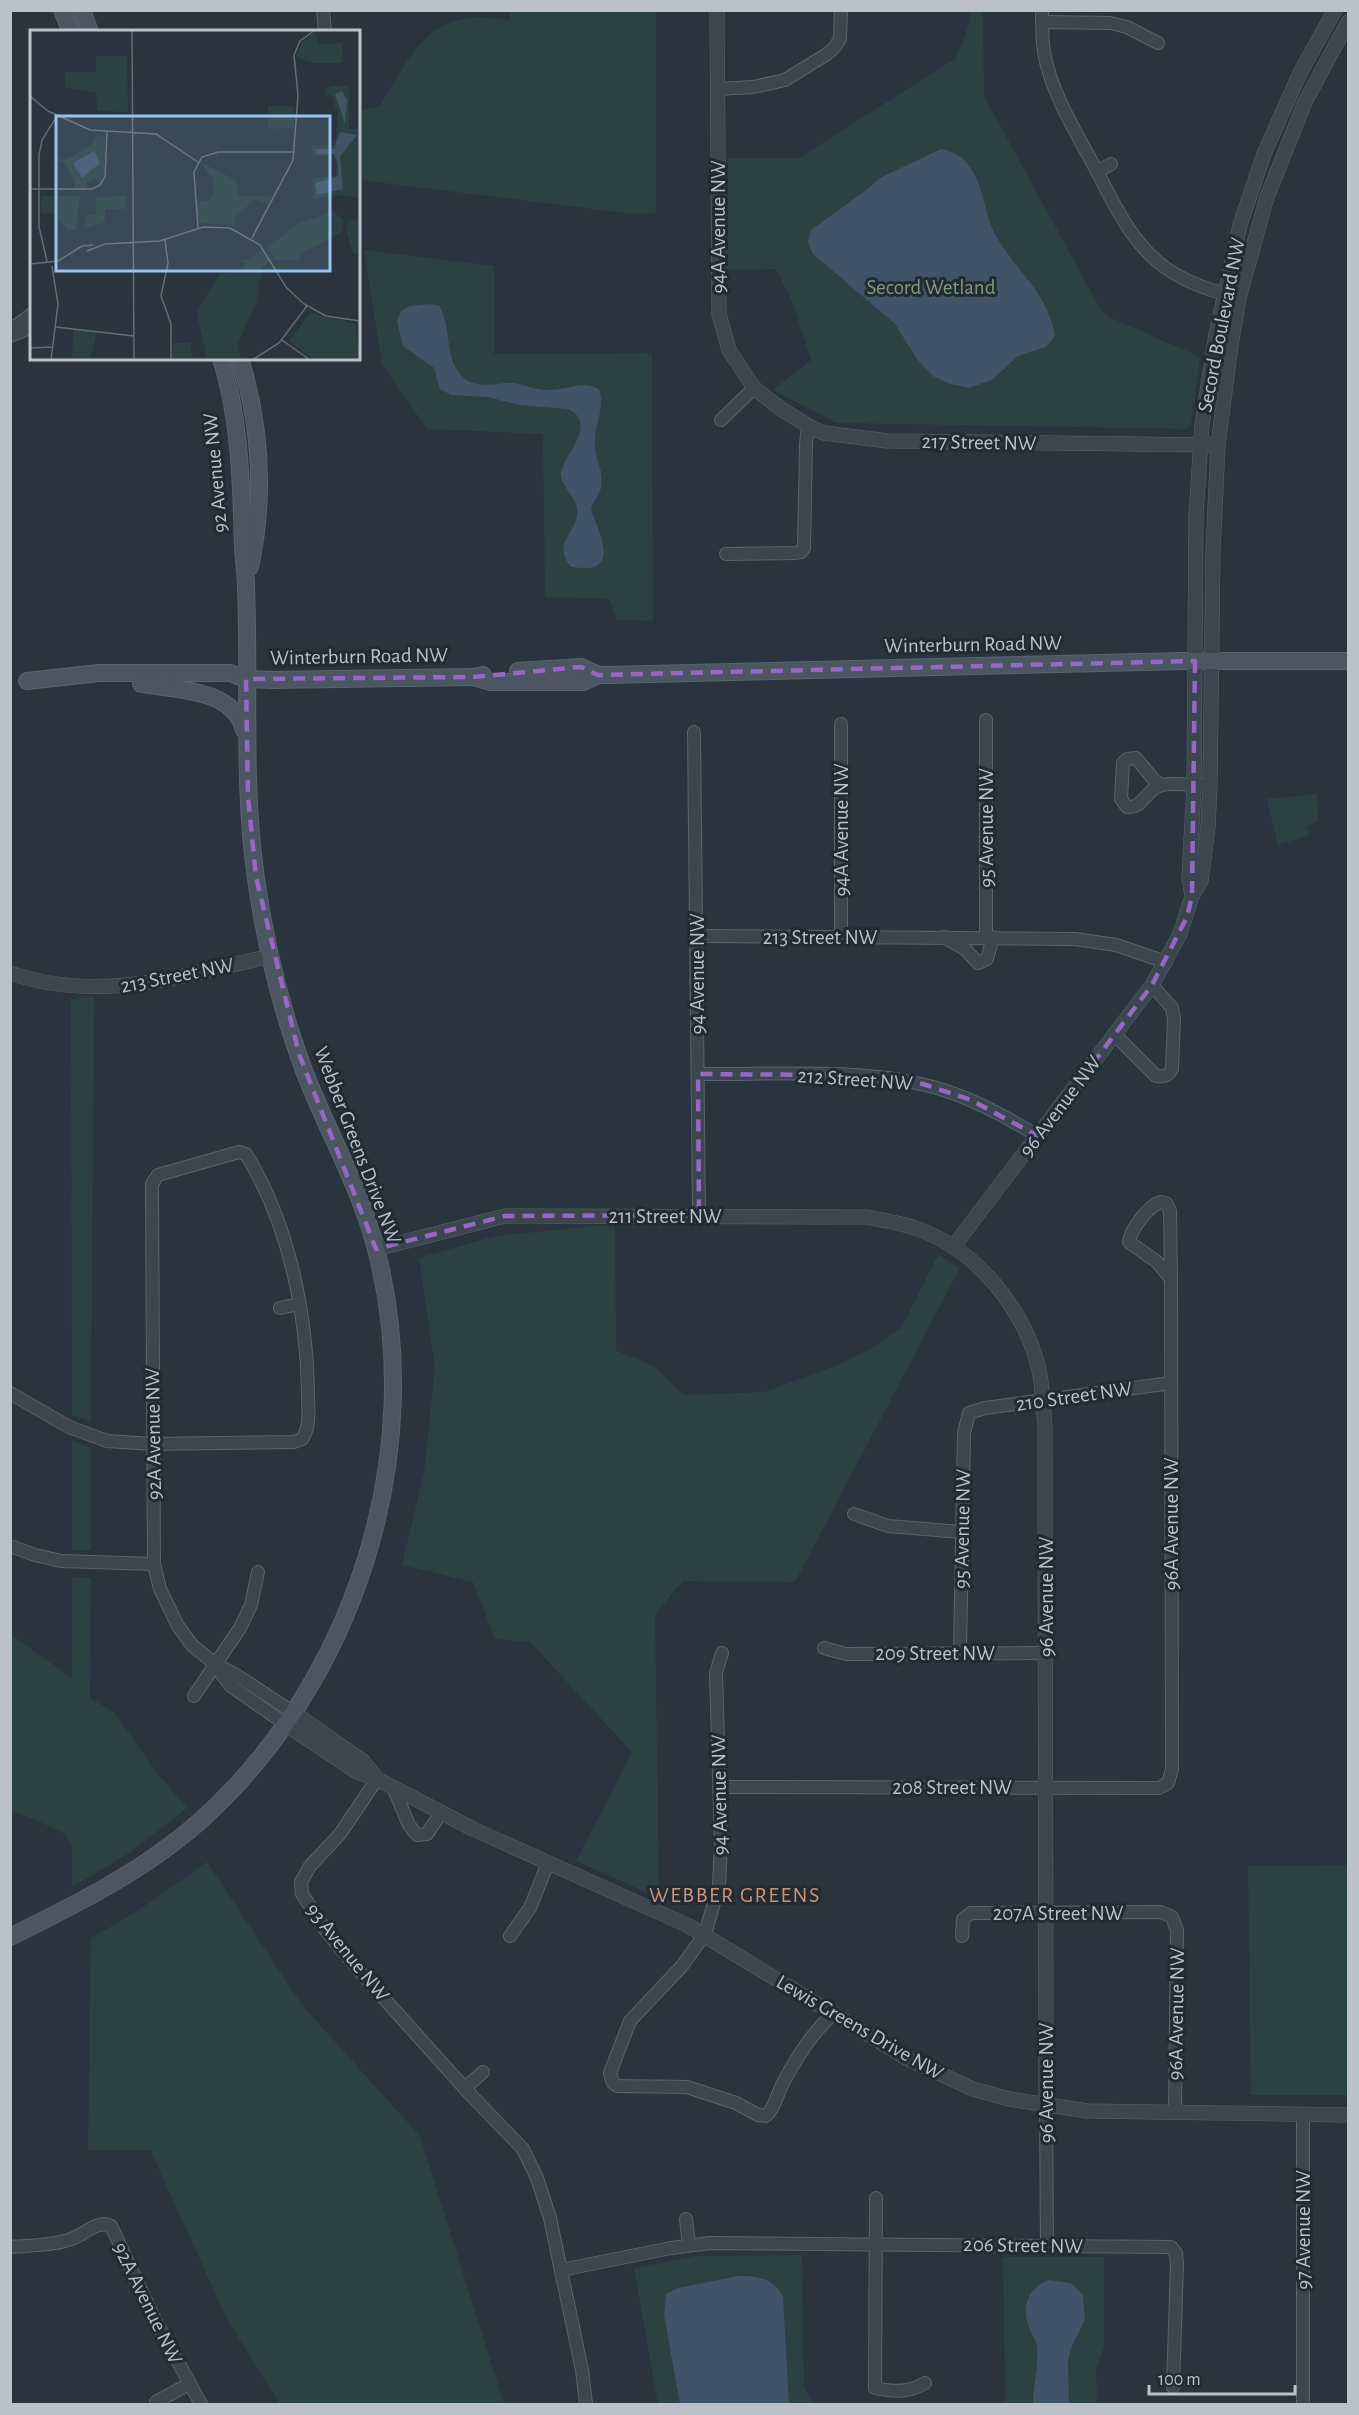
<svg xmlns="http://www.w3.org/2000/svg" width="1359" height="2415" font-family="'Alegreya Sans',sans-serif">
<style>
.green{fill:#2c4141}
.water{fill:#415366}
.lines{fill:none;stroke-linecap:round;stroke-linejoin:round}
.minor-casing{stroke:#5b646c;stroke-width:14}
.tertiary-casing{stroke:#5b646c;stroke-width:15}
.secondary-casing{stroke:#5b646c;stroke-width:18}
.minor{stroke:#3d464f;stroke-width:12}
.tertiary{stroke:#3d464f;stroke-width:14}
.secondary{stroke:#4c5561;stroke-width:16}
.marked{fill:none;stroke:#9468c3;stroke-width:4.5;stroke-dasharray:12 8;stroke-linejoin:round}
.labels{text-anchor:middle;stroke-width:6;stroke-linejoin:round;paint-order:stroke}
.street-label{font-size:21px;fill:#bac1c9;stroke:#222b34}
.park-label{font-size:21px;fill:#7b9c81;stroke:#222b34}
.neighbourhood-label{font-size:22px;letter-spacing:1.5px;fill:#ca9475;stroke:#222b34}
.inset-road{fill:none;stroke:#636c76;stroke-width:1.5}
.view{fill:#9cc1ec;fill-opacity:0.15;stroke:#9cc1ec;stroke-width:3}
.inset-edge{fill:none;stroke:#bac1c9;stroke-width:3}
</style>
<rect width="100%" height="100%" fill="#29343f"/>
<g class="green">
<path d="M510,11h146v202l-24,1 -273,-34v-70l21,-4c35,-58 53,-102 130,-85z"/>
<path d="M971,11h12l1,85 117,214 10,8 89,39 -9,68 -5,4 -350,-6 -63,-33 38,-30 -18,-57 -17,-34 -49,1 1,-112h71l157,-100 14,-36z"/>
<path d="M364,250l130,16v88l158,-1 1,268 -36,-1 -8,-21 -64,-2 -2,-163 -116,-5 -45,-65z"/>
<path d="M1317,794l1,28 -11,4 2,9 -31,10 -11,-46z"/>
<path d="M94,997l-3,425 -19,-7 -1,-416z"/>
<path d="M615,1224l1,127c37,13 40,15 67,44l81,-3 61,-22 43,-19 34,-24 36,-72 22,13 -165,314 -112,-1 -28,33 4,284 -83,-37 56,-109 -102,-110 -35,-3 -22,-57 -71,-17 22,-92 11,-105 -16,-110 76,-22z"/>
<path d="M72,1440l19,8v102h-19z"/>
<path d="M72,1577l19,1 -1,120 25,15 42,60 30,35 -59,46 -56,33v-43l-10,-12 -52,-23 1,-174 61,43z"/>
<path d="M207,1862l95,143 118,131 84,268h-224l-53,-85 -77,-169h-62l3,-212 45,-26z"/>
<path d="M1348,1865v230h-97l-3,-229z"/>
<path d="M802,2255l2,132 9,17h-155l-24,-136 61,-12z"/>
<path d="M1003,2257h101v91l-8,22 1,34h-95l3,-5z"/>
</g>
<g class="water">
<path d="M941,149c15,2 25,11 32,23 11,17 11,40 20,58 18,37 56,62 62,106l-9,11 -28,9 -26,24 -23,8 -19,-4 -17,-8 -16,-17 -22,-35 -82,-70 -5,-12 3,-12 54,-39 15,-13z"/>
<path d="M431,304l8,2c13,20 5,51 22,69 14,16 35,7 53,8 12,2 23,8 36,7 17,0 32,-10 49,-1 7,21 -6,37 -4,57 1,16 9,23 6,42 -2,8 -8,13 -10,21 4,14 27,55 -1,59 -6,1 -13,-1 -19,-1 -19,-23 3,-33 6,-51 3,-18 -16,-27 -16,-42 0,-17 39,-50 7,-65l-49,-4 -31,-8 -37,-2 -11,-6 -6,-21 -31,-22 -6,-25 4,-10 9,-5z"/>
<path d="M738,2276c20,0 36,2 45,21l6,107h-109l-16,-89 2,-21 12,-6z"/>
<path d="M1049,2280l21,3 13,11 2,26 -14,28 -3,14 1,42h-36c0,-19 6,-38 4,-57 0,-6 -5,-11 -7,-17 -9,-21 -4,-42 19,-50z"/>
</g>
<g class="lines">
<g class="minor-casing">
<g id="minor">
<path d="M323,10l2,22"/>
<path d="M1042,10c0,14 0,28 2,42 7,40 30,77 49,112 19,35 34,72 65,98 22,18 47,27 74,34"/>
<path d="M1042,22l68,1 17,4 31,16"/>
<path d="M718,89l35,-2 32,-7 42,-26 8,-7 5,-8 1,-29"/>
<path d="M1097,172l14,-8"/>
<path d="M10,330l22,-16"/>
<path d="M10,336l22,-9"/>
<path d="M721,420l33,-32"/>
<path d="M726,554l69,-1 6,-1 3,-4 2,-103 1,-11 5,-6"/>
<path d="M841,724v212"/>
<path d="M694,732l5,483"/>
<path d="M1162,785l-7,-4 -19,-23 -9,1 -4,4 -2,36 6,8c16,2 19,-18 35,-22 12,-3 35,1 48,1"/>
<path d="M697,936l378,3 41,6 50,17"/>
<path d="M944,937l22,13 12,13 9,-4 6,-22"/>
<path d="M986,937v-217"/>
<path d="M1114,1034l42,42c8,1 12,0 16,-7l2,-50 -2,-11 -20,-23"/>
<path d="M698,1074c72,1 152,-6 223,10 42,9 80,30 117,52"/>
<path d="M280,1308l19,-4"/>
<path d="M10,1393l59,34 38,14 45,3 142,-2 8,-3c9,-13 6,-29 6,-44 -1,-81 -19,-171 -62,-241l-7,-2 -81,23 -6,9 2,380 6,25 18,37 14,19 23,19 23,12 56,37"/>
<path d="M854,1514l34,12 73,6"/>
<path d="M10,1546l25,9 26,6 93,3"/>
<path d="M824,1648l22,6 201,-1"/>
<path d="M722,1653l-6,20 5,172 -2,40 -14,49 -23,32 -52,55 -20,52 3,10 4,3 70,1 49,16 22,12 8,1c10,-10 11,-22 17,-33 14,-26 28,-49 50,-69"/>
<path d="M960,1653l4,-220 5,-20 16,-5 186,-25"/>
<path d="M217,1668l14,18 54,38"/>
<path d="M194,1696l46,-68 11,-23 7,-33"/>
<path d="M377,1779l-37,55 -30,32 -9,16 1,12 25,38 35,42 106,118 55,57 14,29 13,40 32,152 4,34"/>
<path d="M393,1787l16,38 8,10 10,-1 14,-21"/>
<path d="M720,1787l439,1 9,-5 4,-14 -1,-490 -1,-68 -4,-8 -5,-1c-13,4 -30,27 -32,40l28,20 14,17"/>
<path d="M510,1936l20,-28 18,-45"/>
<path d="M962,1936l1,-17 8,-6 190,-1 11,5 5,13 -2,181"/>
<path d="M465,2088l18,-16"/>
<path d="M1046,2105l1,140"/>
<path d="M1303,2115v289"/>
<path d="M876,2198l-1,190c19,4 33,5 50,-5"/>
<path d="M686,2219l3,26"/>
<path d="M10,2247c22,-2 46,-1 66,-10 11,-5 23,-17 35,-11l44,94 46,84"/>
<path d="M561,2270l110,-22 39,-5 461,4 5,6 1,12 -4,122"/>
<path d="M156,2402l33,-18"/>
</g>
</g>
<g class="tertiary-casing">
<g id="tertiary">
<path d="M717,10l2,304 10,36 25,38 27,21 31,19 12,5 64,8 322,4"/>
<path d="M1192,896l-3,-19 5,-91 2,-272 6,-89 14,-91 24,-109 24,-71 36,-81 35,-63"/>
<path d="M10,973c91,31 173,2 262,-17"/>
<path d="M953,1247l199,-262 28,-51 12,-38 9,-15 7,-54 2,-41 3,-235 5,-106 13,-100 8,-47 28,-101 38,-95 43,-80"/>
<path d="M376,1249l129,-33 361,1c16,3 33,6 49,11 62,21 112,83 125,147 3,17 3,34 5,50l1,680"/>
<path d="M294,1713l70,49 13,17"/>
<path d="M285,1724l72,48 20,7 96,50 214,96 223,135 63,29 36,10 79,12 260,4"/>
</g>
</g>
<g class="secondary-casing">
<g id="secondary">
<path d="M62,10l9,22"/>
<path d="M82,10l8,22"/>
<path d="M240,358c21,69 25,139 10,209"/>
<path d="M518,671l63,-4 17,8"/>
<path d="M473,677l18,5h92l15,-7h10l576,-14h164"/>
<path d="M27,681l72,-8h131l16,6 26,1 201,-3 10,-2"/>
<path d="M141,684c35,6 92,4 103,46"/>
<path d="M10,1937c67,-33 133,-66 189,-115 156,-139 230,-370 177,-573 -16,-63 -50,-120 -73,-181 -22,-60 -38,-126 -47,-189 -14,-97 -6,-194 -10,-292 0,-15 -3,-29 -3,-44 -2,-62 -3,-125 -22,-185"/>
</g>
</g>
<use href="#minor" class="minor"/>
<use href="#tertiary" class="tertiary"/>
<use href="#secondary" class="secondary"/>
</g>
<path class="marked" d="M1195,661l-3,235 -5,21 -35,68 -114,151 -67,-36 -48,-16 -80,-9 -145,-1 1,141 -194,1 -129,33 -77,-195 -43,-177 -8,-80 -2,-118 227,-2 108,-10 17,8z"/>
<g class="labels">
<g class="street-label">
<text transform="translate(718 227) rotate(-90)" y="7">94A Avenue NW</text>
<text transform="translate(1221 325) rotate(-79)" y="7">Secord Boulevard NW</text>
<text transform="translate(979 442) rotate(1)" y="7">217 Street NW</text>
<text transform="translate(215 473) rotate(-95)" y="7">92 Avenue NW</text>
<text transform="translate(973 644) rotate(-1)" y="7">Winterburn Road NW</text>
<text transform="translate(359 656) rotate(-1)" y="7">Winterburn Road NW</text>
<text transform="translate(986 828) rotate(-90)" y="7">95 Avenue NW</text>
<text transform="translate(841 830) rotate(-90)" y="7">94A Avenue NW</text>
<text x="820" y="944">213 Street NW</text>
<text transform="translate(697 974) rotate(-90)" y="7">94 Avenue NW</text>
<text transform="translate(177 975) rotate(-11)" y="7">213 Street NW</text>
<text transform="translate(855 1079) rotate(4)" y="7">212 Street NW</text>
<text transform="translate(1060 1106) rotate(-53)" y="7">96 Avenue NW</text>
<text transform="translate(358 1145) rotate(69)" y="7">Webber Greens Drive NW</text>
<text x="665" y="1223">211 Street NW</text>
<text transform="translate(1074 1396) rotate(-8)" y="7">210 Street NW</text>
<text transform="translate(153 1434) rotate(-91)" y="7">92A Avenue NW</text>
<text transform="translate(1171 1524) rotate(-90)" y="7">96A Avenue NW</text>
<text transform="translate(962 1529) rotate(-89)" y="7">95 Avenue NW</text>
<text transform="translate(1046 1597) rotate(-90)" y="7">96 Avenue NW</text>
<text x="935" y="1660">209 Street NW</text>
<text x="952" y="1794">208 Street NW</text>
<text transform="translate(719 1795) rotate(-91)" y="7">94 Avenue NW</text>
<text x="1058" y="1920">207A Street NW</text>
<text transform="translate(348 1952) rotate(51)" y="7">93 Avenue NW</text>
<text transform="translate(1176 2014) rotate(-89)" y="7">96A Avenue NW</text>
<text transform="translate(860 2027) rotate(30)" y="7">Lewis Greens Drive NW</text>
<text transform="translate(1046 2083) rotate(-90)" y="7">96 Avenue NW</text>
<text transform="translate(1303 2230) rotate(-90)" y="7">97 Avenue NW</text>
<text transform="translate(1023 2245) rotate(1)" y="7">206 Street NW</text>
<text transform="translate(148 2303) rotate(64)" y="7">92A Avenue NW</text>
</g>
<g class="park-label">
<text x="931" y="294">Secord Wetland</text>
</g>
<g class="neighbourhood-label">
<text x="735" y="1902">WEBBER GREENS</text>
</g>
</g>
<g transform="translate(30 30)">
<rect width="330" height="330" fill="#29343f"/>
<path d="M285,2l3,12 24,-1v20h-29l-17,-6 6,-15zM66,26h31l1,56 -31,-1 -1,-18 -31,-6v-15h31zM301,56h18v43h11v70l-21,-4 -25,4 -2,-20 24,-4 -1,-14 -6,-5 -17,1v-12l20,1 4,-6 2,-26 -7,-19 -5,1 -1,-6zM238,76h26v22l-26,1zM67,104l8,2 -1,40 -4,7 -3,-4 -10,3v6h-13v-8l-11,-18 -9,-2 -1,6 -1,-6h-11l26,-1 24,-14zM170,132l36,18 3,16h33l-5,9 -12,-6 -19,18 -2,8 -35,-2 -4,-22h14l5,-8 -2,-16zM11,166h39l-4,34 -7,1 -10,-11 -1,-7h-17zM97,166l-3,13h-19v13l-21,7 2,-14 10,-1v-17zM303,182l11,8 -3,12 -41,22v7l-24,-1 -8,-13 31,-24zM330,188v37l-7,-1 -7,-24 3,-9zM231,219l9,13 -8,6 -6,36 -19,41 4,14 -34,1 -10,-46 4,-10 20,-32 17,2 8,-11 -11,-3h14zM280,283l46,11 4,36h-45l-26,-19zM43,299l24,3 -7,28h-18zM143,313h17l3,17h-21z" fill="#2c4141"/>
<path d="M312,61l5,9 -2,24 -10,-30zM310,102l17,3 -17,22 3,32 -26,6 -2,-12 23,-7v-13l-4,-9h-17l-2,-5h19zM64,121l6,12 -18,15 -9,-15z" fill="#415366"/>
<path class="inset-road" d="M102,0l2,330M0,66l19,16M18,81l42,19 66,4 42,28M0,159h62l8,-4 5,-8 2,-45M168,198l-4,-56 8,-15 16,-5h77M222,208l41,-78 5,-65 -4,-40 6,-14 15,-11M135,210l3,23 -7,33 10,28v36M57,221l18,-7 55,-3 43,-14 27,1 30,17 26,42 18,17 22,12 34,5M17,231l-8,-34v-72l3,-15 15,-24M0,234l28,-3 24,-15 11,-1M26,297l78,9M252,310l28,20M0,318l23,-1M21,330l7,-56 -6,-38M222,330l27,-17 28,-37"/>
<path class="view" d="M26,86h274v155h-274z"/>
<rect width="330" height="330" class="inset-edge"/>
</g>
<rect width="1359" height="2415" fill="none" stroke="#bac1c9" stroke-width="24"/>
<path d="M1149 2385v9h146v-9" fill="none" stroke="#bac1c9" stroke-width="3"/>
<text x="1158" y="2385" font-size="18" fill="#bac1c9" stroke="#222b34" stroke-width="4.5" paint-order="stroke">100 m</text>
</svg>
